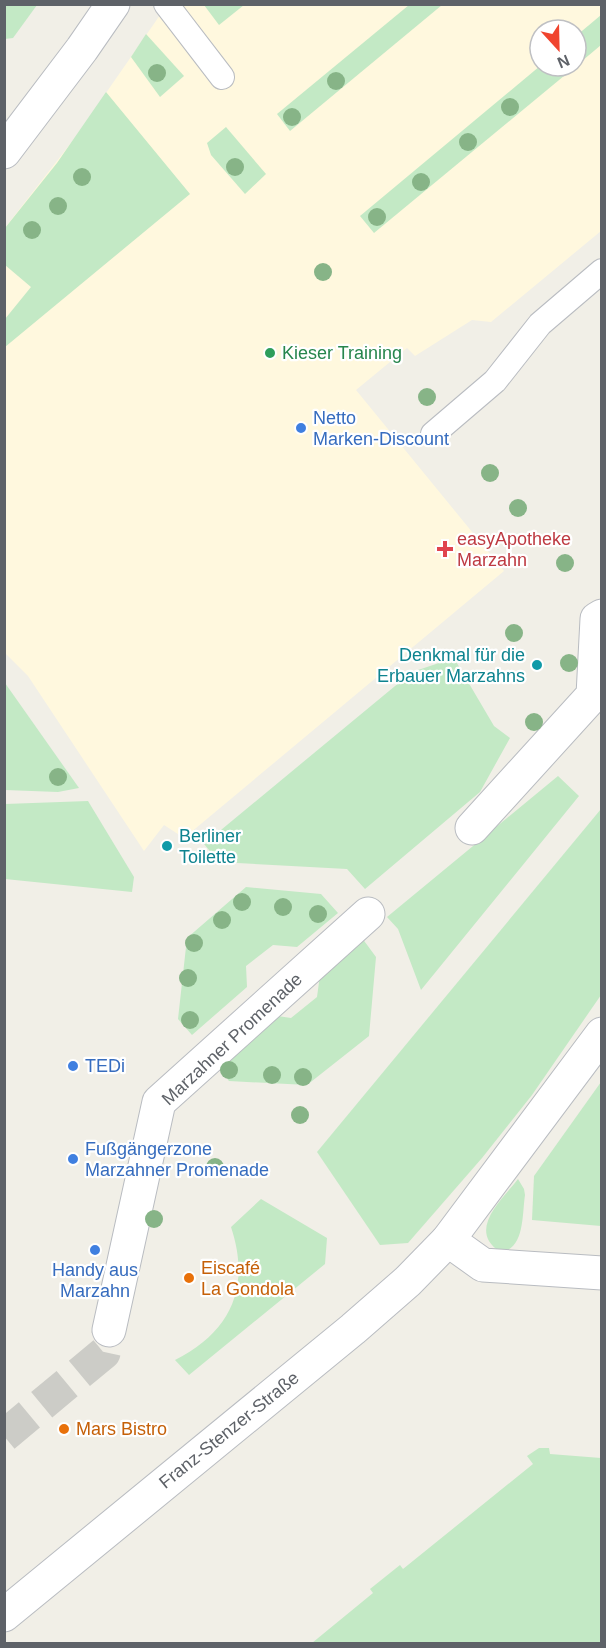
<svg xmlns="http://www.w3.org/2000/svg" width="606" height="1648" font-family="Arial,sans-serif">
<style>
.commercial{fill:#fff8de;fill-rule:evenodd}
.green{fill:#c3e9c5}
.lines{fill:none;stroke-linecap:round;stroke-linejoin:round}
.pedestrian-tunnel{stroke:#ccccc7;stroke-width:33;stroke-dasharray:33 16;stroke-linecap:butt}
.service-casing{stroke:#b9bcc1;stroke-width:26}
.pedestrian-casing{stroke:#b9bcc1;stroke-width:35}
.minor-casing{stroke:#b9bcc1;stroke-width:35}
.tertiary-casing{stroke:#b9bcc1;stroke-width:35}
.service{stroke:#fff;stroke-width:24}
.pedestrian{stroke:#fff;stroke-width:33}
.minor{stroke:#fff;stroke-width:33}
.tertiary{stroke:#fff;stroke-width:33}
.tree{fill:#87b487}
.leisure-dot{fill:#2e9e5b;stroke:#fff;stroke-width:2}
.shop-dot{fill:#3f7fe0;stroke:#fff;stroke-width:2}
.health-dot{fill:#e0444e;stroke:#fff;stroke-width:2}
.culture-dot{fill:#0f9aa8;stroke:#fff;stroke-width:2}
.food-dot{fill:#e8710a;stroke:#fff;stroke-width:2}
.labels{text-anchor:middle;stroke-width:4.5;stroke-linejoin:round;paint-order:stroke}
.leisure-label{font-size:18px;fill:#27864d;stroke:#fff;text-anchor:start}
.shop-label{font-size:18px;fill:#366cbe;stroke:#fff;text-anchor:start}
.health-label{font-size:18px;fill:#be3a42;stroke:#fff;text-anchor:start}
.culture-label{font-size:18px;fill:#0d838f;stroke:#fff;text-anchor:end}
.street-label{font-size:18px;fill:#5e6268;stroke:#fff}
.food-label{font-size:18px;fill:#c56008;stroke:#fff;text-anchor:start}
</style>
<rect width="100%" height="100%" fill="#f1efe7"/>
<path class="commercial" d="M167,5h434v226l-110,91 -19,-2 -57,36 -8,-8 -51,42 148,181 -320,267 -20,-13 -20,26 -116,-175 -23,-23 -1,-424 70,-90zM540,30h36v36h-36z"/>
<g class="green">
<path d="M5,4l32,1 -24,33 -8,1z"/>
<path d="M204,5h40l-25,20z"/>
<path d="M409,5h33l-152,126 -13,-17z"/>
<path d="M601,15v30l-25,21v-30z"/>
<path d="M146,34l38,42 -24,21 -29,-40z"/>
<path d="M540,66h36l-202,167 -14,-17z"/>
<path d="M106,92l84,102 -185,153v-28l26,-32 -26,-22v-37l52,-65z"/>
<path d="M226,127l40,47 -21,20 -34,-39 -4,-12z"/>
<path d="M454,658l40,68 16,12 -30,54 -115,97 -18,-20 -128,-7 -15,-18 208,-172z"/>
<path d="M5,683l74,105 -21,4 -53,-2z"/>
<path d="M558,776l21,20 -158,194 -23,-61 -11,-12z"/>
<path d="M88,801l46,76 -2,15 -127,-13v-75z"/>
<path d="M601,809v186l-69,100 -50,63 -74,85 -28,2 -63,-93z"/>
<path d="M246,887l75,7 17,19 -41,34 -24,-2 -27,21 1,21 -55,48 -14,-16 9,-81z"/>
<path d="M362,938l14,19 -7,79 -62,49 -78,-4 -15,-19 57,-47 20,3 26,-21 3,-22z"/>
<path d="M601,1082v144l-69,-6 2,-44z"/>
<path d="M518,1179l6,10 1,6c-3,19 0,55 -25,57 -33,-22 1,-51 18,-73z"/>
<path d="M261,1199l66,39 -2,26 -136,111 -14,-15c56,-28 76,-73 56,-133z"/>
<path d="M539,1448h10l1,6 51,4v185h-289l61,-50 -3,-4 30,-24 3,4 130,-105 -6,-8z"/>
</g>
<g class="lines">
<path class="pedestrian-tunnel" d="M4,1436l100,-83 5,-23"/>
<g class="service-casing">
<g id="service">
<path d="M166,4l56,73"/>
<path d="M433,434l62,-53 45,-57 62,-53"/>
</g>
</g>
<g class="pedestrian-casing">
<g id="pedestrian">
<path d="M472,828l121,-133 4,-76 5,-3"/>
<path d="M109,1330l50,-228 209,-188"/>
</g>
</g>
<g class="minor-casing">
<g id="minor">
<path d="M448,1240l35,25 119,8"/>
<path d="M4,1615l349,-286 55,-48 40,-41 154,-206"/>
</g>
</g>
<g class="tertiary-casing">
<path id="tertiary" d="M4,152l78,-103 31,-45"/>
</g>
<use href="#service" class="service"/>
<use href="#pedestrian" class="pedestrian"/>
<use href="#minor" class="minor"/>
<use href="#tertiary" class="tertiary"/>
</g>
<g class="tree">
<circle cx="157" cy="73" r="9"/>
<circle cx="336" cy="81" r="9"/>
<circle cx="510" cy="107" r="9"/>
<circle cx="292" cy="117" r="9"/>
<circle cx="468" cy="142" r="9"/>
<circle cx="235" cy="167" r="9"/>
<circle cx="82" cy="177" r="9"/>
<circle cx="421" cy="182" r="9"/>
<circle cx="58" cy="206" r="9"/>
<circle cx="377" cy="217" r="9"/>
<circle cx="32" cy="230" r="9"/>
<circle cx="323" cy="272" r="9"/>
<circle cx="427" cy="397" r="9"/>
<circle cx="490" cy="473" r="9"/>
<circle cx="518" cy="508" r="9"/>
<circle cx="565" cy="563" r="9"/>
<circle cx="514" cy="633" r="9"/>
<circle cx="569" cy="663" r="9"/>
<circle cx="534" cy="722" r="9"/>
<circle cx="58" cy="777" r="9"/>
<circle cx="242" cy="902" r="9"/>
<circle cx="283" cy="907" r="9"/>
<circle cx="318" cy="914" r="9"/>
<circle cx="222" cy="920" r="9"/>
<circle cx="194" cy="943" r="9"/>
<circle cx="188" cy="978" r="9"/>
<circle cx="190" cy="1020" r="9"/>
<circle cx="229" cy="1070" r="9"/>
<circle cx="272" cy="1075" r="9"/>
<circle cx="303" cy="1077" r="9"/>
<circle cx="300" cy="1115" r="9"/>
<circle cx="215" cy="1167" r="9"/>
<circle cx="154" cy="1219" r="9"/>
</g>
<circle class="leisure-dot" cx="270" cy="353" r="6"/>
<g class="shop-dot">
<circle cx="301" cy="428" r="6"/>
<circle cx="73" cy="1066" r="6"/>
<circle cx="73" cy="1159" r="6"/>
<circle cx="95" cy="1250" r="6"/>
</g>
<path class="health-dot" d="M442 540h6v6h6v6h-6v6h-6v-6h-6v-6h6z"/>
<g class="culture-dot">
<circle cx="537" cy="665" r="6"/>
<circle cx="167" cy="846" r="6"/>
</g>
<g class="food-dot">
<circle cx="189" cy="1278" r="6"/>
<circle cx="64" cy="1429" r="6"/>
</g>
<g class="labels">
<g class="leisure-label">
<text x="282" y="359">Kieser Training</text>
</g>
<g class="shop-label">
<text x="313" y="424">Netto<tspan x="313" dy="21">Marken-Discount</tspan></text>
<text x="85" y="1072">TEDi</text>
<text x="85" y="1155">Fußgängerzone<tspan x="85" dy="21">Marzahner Promenade</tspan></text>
<text x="95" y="1276" text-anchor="middle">Handy aus<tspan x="95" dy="21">Marzahn</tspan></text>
</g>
<g class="health-label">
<text x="457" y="545">easyApotheke<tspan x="457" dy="21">Marzahn</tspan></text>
</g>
<g class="culture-label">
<text x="525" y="661">Denkmal für die<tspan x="525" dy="21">Erbauer Marzahns</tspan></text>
<text x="179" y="842" text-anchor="start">Berliner<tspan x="179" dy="21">Toilette</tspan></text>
</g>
<g class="street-label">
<text transform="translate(232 1039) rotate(-43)" y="6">Marzahner Promenade</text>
<text transform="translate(229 1430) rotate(-39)" y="6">Franz-Stenzer-Straße</text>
</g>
<g class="food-label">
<text x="201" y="1274">Eiscafé<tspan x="201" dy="21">La Gondola</tspan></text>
<text x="76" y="1435">Mars Bistro</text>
</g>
</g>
<rect width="606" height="1648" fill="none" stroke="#5e6268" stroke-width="12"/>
<g transform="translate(558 48) rotate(158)"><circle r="28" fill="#ffffff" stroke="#bfc0c3" stroke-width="1.5"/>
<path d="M0-4.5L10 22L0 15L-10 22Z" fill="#f0442e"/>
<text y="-9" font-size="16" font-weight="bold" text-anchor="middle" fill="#5e6268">N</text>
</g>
</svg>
